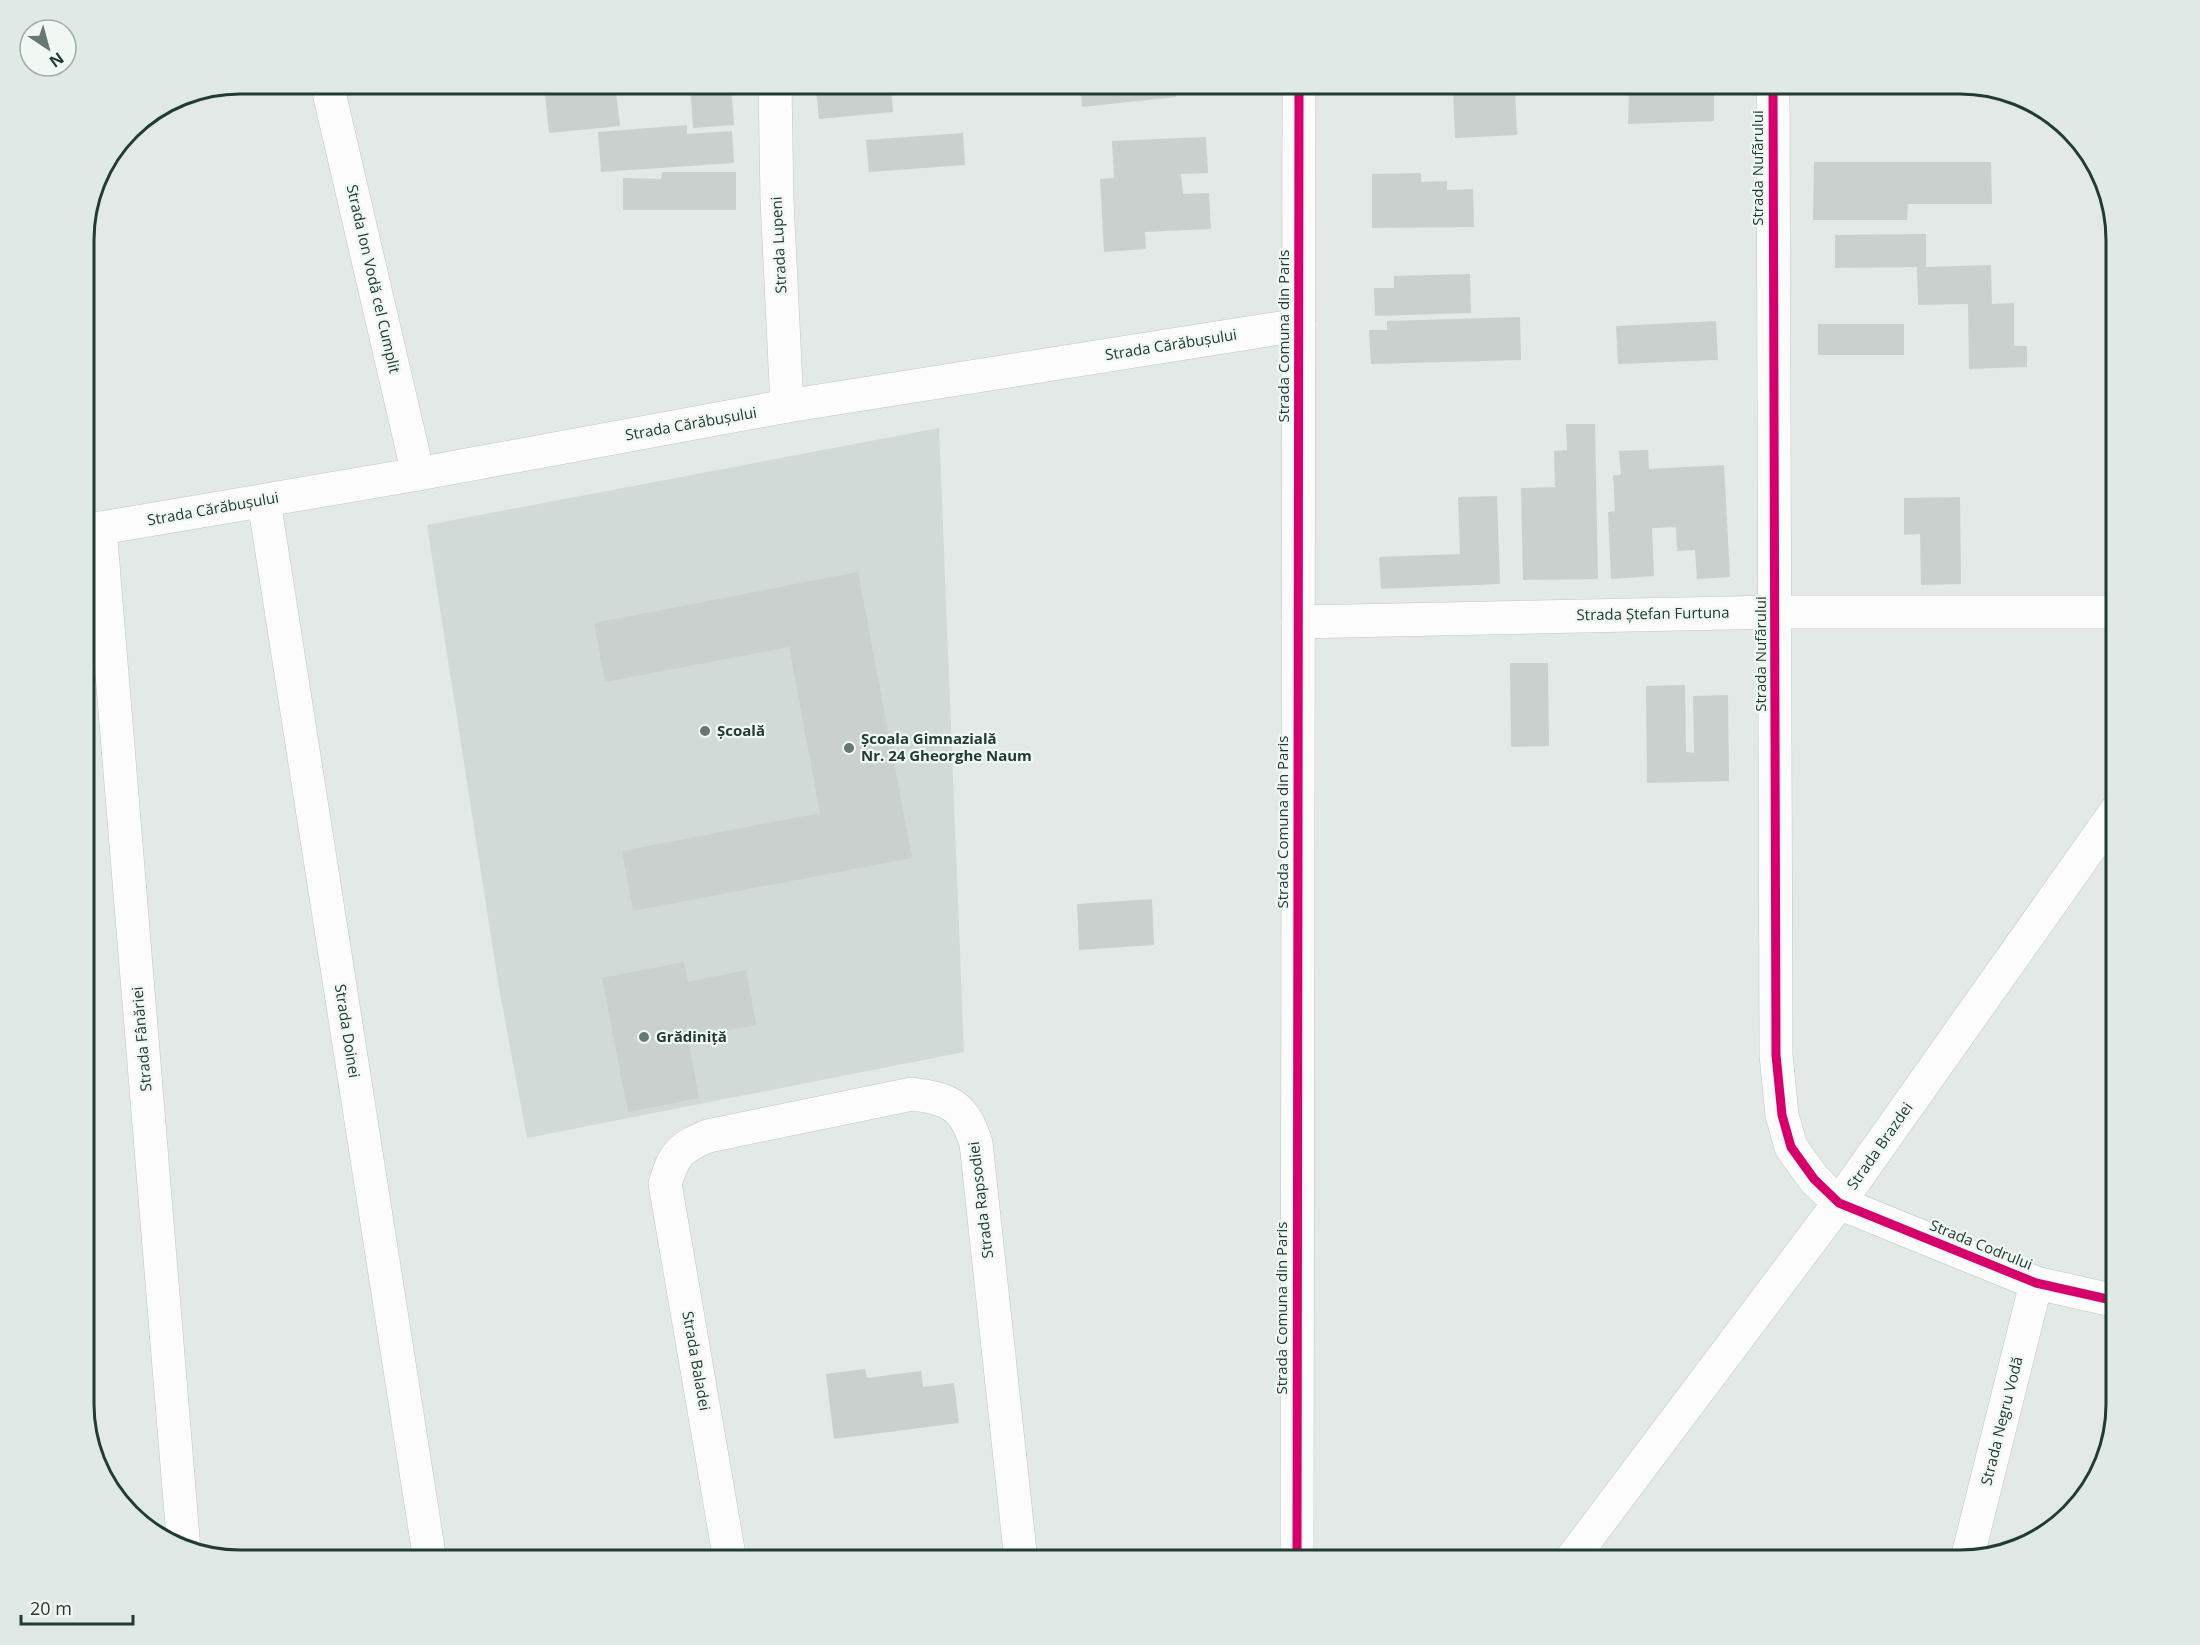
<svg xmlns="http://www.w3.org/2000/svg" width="2200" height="1645" font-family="'Open Sans',sans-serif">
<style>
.built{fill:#d1dad6}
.building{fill:#cad0cd}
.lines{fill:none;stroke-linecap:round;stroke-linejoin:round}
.street-casing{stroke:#c0c6c3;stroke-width:34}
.secondary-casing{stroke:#bfc6c3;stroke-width:34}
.street{stroke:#fbfcfb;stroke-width:33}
.secondary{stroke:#fbfcfb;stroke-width:33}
.cycleway-casing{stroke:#f1f8f4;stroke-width:13}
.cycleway{stroke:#d6006c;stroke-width:9}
.poi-dot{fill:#657972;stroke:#f1f8f4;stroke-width:2}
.labels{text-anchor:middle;stroke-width:4.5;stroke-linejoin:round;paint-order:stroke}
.street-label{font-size:15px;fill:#213c33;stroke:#f1f8f4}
.poi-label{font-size:15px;font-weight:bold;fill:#213c33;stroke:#f1f8f4;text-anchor:start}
.rim{fill:none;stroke:#213c33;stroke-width:3}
</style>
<rect width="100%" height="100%" fill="#e3e9e6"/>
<path class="built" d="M939,428l25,624 -437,86 -28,-150 -72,-463z"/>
<g class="building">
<path d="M544,84h27l1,4 43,-4 5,42 -71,7z"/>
<path d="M690,84h41l3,41 -41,3z"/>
<path d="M864,84h27l2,28 -74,7 -3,-31z"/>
<path d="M1080,84h134v2l-39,3 1,8 -94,10z"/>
<path d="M1515,86l2,49 -62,3 -2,-49z"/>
<path d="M1714,91v30l-86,3 1,-30z"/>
<path d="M687,125v9l45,-3 2,32 -133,9 -3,-40z"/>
<path d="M963,133l2,32 -96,7 -3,-32z"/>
<path d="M1206,137l2,36 -27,1 2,20 26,-1 2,36 -66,3 1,17 -42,3 -4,-73 14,-1 -2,-37z"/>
<path d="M1814,162h177l1,42h-84l-1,16h-94z"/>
<path d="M662,172h74v38h-113v-32l38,1z"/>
<path d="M1421,173v9l26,-1v9l26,-1 1,38 -102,1v-54z"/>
<path d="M1926,234v33l65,-2 1,39 22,-1v43h13v21l-58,2 -1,-65 -50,1 -1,-38 -82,1v-33z"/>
<path d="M1470,274l1,39 -96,3 -1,-28h20v-12z"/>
<path d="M1520,317l1,43 -150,4 -2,-34h18v-9z"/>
<path d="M1716,321l2,39 -100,4 -2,-38z"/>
<rect x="1818" y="324" width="86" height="31"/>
<path d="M1566,424h29l3,155 -75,1 -2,-92 34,-1 -1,-36 13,-1z"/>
<path d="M1648,450l1,19 75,-4 6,112 -33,2 -2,-29 -18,1 -1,-24 -24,1 2,48 -43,3 -3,-67 7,-1 -2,-36h8l-2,-24z"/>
<path d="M1497,496l3,88 -119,5 -2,-32 81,-3 -2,-57z"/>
<path d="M1960,497l1,87 -40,1 -1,-51 -16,1v-37z"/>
<path d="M858,572l54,286 -279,53 -11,-60 198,-38 -31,-166 -184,35 -11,-59z"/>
<path d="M1510,663h38l1,83 -38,1z"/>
<path d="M1685,685l1,67 8,1 -1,-57 35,-1 1,86 -82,2 -1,-97z"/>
<path d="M1152,899l2,46 -75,5 -2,-46z"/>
<path d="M684,962l4,20 58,-12 10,55 -68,13 11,60 -71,14 -26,-134z"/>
<path d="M865,1369l2,9 54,-7 2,16 31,-4 5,40 -125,16 -8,-65z"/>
</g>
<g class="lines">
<g class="street-casing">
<g id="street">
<path d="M327,84l91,390"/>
<path d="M775,84l2,116 10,206"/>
<path d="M1773,84l3,971 6,60 9,32 23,32 25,24 197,80 80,18"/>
<path d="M264,501l166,1060"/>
<path d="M100,528l84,1022"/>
<path d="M84,531l334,-57 369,-68 512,-81"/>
<path d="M1298,622l478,-10h340"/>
<path d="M1967,1559l69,-276"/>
<path d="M730,1561l-65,-377c9,-30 14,-36 43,-48l204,-42c39,5 52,12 64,49l45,418"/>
</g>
</g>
<g class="secondary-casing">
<g id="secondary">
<path d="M1297,1561l2,-1477"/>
<path d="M1570,1561l269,-358 277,-392"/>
</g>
</g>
<use href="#street" class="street"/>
<use href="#secondary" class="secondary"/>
<g class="cycleway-casing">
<g id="cycleway">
<path d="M1773,84l3,971 6,60 9,32 23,32 25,24 197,80 80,18"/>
<path d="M1297,1561l2,-1477"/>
</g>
</g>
<use href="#cycleway" class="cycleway"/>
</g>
<g class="poi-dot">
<circle cx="705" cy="731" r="6"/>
<circle cx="849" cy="748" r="6"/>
<circle cx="644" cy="1037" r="6"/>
</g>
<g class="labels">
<g class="street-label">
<text transform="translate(1758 168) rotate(-90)" y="5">Strada Nufărului</text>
<text transform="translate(779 245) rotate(-93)" y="5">Strada Lupeni</text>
<text transform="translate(373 279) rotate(77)" y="5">Strada Ion Vodă cel Cumplit</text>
<text transform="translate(1284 336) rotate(-90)" y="5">Strada Comuna din Paris</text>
<text transform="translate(1171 345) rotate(-9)" y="5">Strada Cărăbușului</text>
<text transform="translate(691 424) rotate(-10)" y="5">Strada Cărăbușului</text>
<text transform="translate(213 509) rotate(-10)" y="5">Strada Cărăbușului</text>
<text transform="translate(1653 614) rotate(-1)" y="5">Strada Ștefan Furtuna</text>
<text transform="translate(1761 654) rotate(-90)" y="5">Strada Nufărului</text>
<text transform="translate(1283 822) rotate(-90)" y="5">Strada Comuna din Paris</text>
<text transform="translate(347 1031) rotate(81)" y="5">Strada Doinei</text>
<text transform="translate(142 1039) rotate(-95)" y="5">Strada Fânăriei</text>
<text transform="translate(1880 1146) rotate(-55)" y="5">Strada Brazdei</text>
<text transform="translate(981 1200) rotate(-97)" y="5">Strada Rapsodiei</text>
<text transform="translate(1981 1245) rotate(22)" y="5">Strada Codrului</text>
<text transform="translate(1282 1308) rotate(-90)" y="5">Strada Comuna din Paris</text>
<text transform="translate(696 1361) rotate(80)" y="5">Strada Baladei</text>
<text transform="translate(2002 1421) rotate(-76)" y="5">Strada Negru Vodă</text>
</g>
<g class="poi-label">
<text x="717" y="736">Școală</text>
<text x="861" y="744">Școala Gimnazială<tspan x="861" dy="17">Nr. 24 Gheorghe Naum</tspan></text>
<text x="656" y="1042">Grădiniță</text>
</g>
</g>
<path d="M0 0H2200V1645H0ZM240 94H1960A146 146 0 0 1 2106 240V1404A146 146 0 0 1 1960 1550H240A146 146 0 0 1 94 1404V240A146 146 0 0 1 240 94Z" fill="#e0e9e5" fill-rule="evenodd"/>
<path class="rim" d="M240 94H1960A146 146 0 0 1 2106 240V1404A146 146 0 0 1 1960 1550H240A146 146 0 0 1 94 1404V240A146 146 0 0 1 240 94Z"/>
<g transform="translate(48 48) rotate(144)"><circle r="28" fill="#f1f8f4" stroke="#9eada7" stroke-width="1.5"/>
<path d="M0-4.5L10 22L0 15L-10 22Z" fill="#657972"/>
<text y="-9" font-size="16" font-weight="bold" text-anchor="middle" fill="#213c33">N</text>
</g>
<path d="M21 1615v9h112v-9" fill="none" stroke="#213c33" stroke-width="3"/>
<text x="30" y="1615" font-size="18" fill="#213c33" stroke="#f1f8f4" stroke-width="4.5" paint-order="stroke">20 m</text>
</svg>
